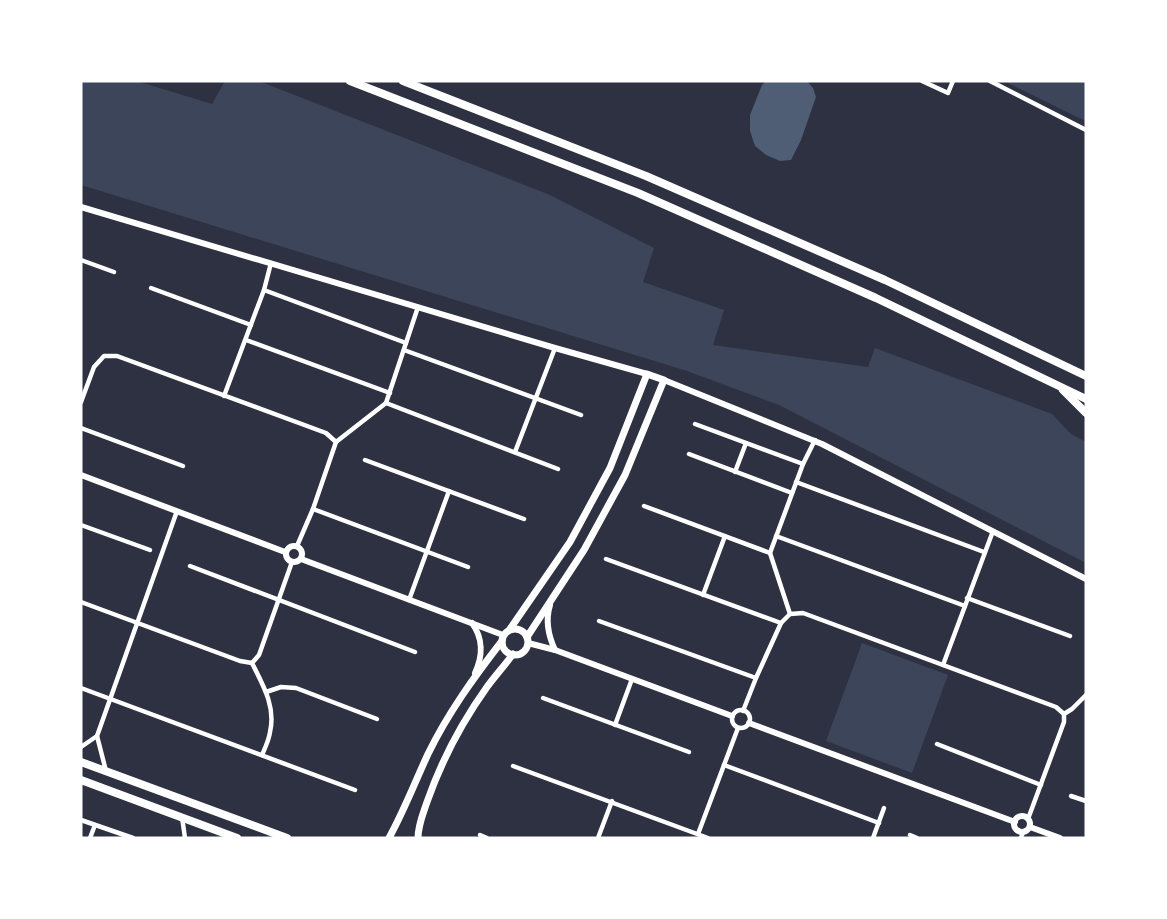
<svg xmlns="http://www.w3.org/2000/svg" width="1167" height="919" font-family="'Noto Sans',sans-serif">
<style>
.green{fill:#3c4559}
.water{fill:#4f5d75}
.lines{fill:none;stroke-linecap:round;stroke-linejoin:round}
.minor{stroke:#fff;stroke-width:4.5}
.tertiary{stroke:#fff;stroke-width:6}
.secondary{stroke:#fff;stroke-width:7}
.primary{stroke:#fff;stroke-width:8}
.motorway{stroke:#fff;stroke-width:8}
</style>
<rect width="100%" height="100%" fill="#2d3142"/>
<g class="green">
<path d="M81,81h56l75,23 13,-23h34l291,114 104,53 -11,34 81,28 -11,35 155,22 7,-19 177,66 19,20 15,8v121l-307,-158 -92,-34 -606,-186z"/>
<path d="M1004,81h82v40l-9,-4z"/>
<path d="M862,643l86,32 -36,98 -86,-32z"/>
</g>
<path class="water" d="M766,81h41l6,7 3,9 -15,43 -10,20 -11,1 -14,-6 -11,-9 -5,-15v-16l12,-30z"/>
<g class="lines">
<g class="minor">
<path d="M922,81l26,12 5,-12"/>
<path d="M990,81l96,49"/>
<path d="M81,260l33,12"/>
<path d="M151,288l100,37"/>
<path d="M264,290l142,53"/>
<path d="M246,340l144,53"/>
<path d="M404,350l177,65"/>
<path d="M224,396l40,-106 7,-27"/>
<path d="M81,402l13,-35 10,-11h13l209,77 10,9"/>
<path d="M386,403l172,66"/>
<path d="M695,424l108,40"/>
<path d="M81,428l102,38"/>
<path d="M515,452l40,-104"/>
<path d="M689,454l103,39"/>
<path d="M365,460l159,59"/>
<path d="M735,472l11,-29"/>
<path d="M796,482l188,70"/>
<path d="M644,506l126,47"/>
<path d="M313,509l155,58"/>
<path d="M81,525l69,25"/>
<path d="M776,536l189,70"/>
<path d="M297,546l16,-37 23,-67 50,-39 32,-96"/>
<path d="M606,559l175,64"/>
<path d="M190,566l225,86"/>
<path d="M703,595l22,-59"/>
<path d="M967,598l103,38"/>
<path d="M409,600l40,-109"/>
<path d="M81,602l159,59 12,2"/>
<path d="M790,614l-20,-61 33,-89 12,-24"/>
<path d="M599,621l157,57"/>
<path d="M252,663l7,-8 33,-93"/>
<path d="M252,663c11,22 24,44 18,69 -1,8 -5,16 -8,23"/>
<path d="M943,665l50,-134"/>
<path d="M81,688l274,102"/>
<path d="M266,692l15,-5 15,1 81,31"/>
<path d="M543,698l146,54"/>
<circle cx="741" cy="719" r="9"/>
<path d="M743,711l13,-33 25,-55 9,-9 13,-1 253,94 8,7"/>
<path d="M615,725l17,-46"/>
<path d="M937,744l104,41"/>
<path d="M81,747l16,-11"/>
<path d="M724,765l155,58"/>
<path d="M513,766l195,72"/>
<path d="M106,771l-9,-35 80,-225"/>
<path d="M1071,796l15,5"/>
<path d="M182,817l3,21"/>
<path d="M1028,819l36,-97v-8l8,-5 14,-14"/>
<path d="M81,820l52,18"/>
<path d="M698,834l40,-106"/>
<path d="M480,835l7,3"/>
<path d="M910,835l7,3"/>
<path d="M90,838l5,-13"/>
<path d="M598,838l14,-37"/>
<path d="M873,838l11,-30"/>
<path d="M1021,838l2,-6"/>
</g>
<g class="tertiary">
<path d="M81,207l474,141 92,26"/>
<path d="M664,380l158,64 264,135"/>
<path d="M81,475l204,77"/>
<circle cx="294" cy="554" r="8"/>
<path d="M301,559l202,76"/>
<path d="M550,605c-5,16 -2,30 5,45"/>
<path d="M472,623c11,15 11,33 3,50"/>
<path d="M528,643l27,7 177,66"/>
<path d="M749,723l266,99"/>
<circle cx="1022" cy="824" r="8"/>
<path d="M1030,827l30,11"/>
</g>
<g class="secondary">
<path d="M510,629l60,-87 40,-74 37,-94 17,6 -39,95 -41,75 -57,87"/>
<circle cx="515" cy="642" r="13"/>
<path d="M389,838c15,-27 26,-56 39,-84 20,-41 46,-77 74,-113"/>
<path d="M418,838c0,-13 5,-24 9,-36 14,-40 35,-80 60,-115 8,-11 18,-22 26,-33"/>
</g>
<g class="primary">
<path d="M81,762l206,76"/>
<path d="M81,780l156,58"/>
</g>
<g class="motorway">
<path d="M350,81l288,112 238,105 210,101"/>
<path d="M403,81l243,95 239,104 201,96"/>
<path d="M1063,390l23,23"/>
</g>
</g>
<rect width="1167" height="919" fill="none" stroke="#ffffff" stroke-width="165"/>
</svg>
